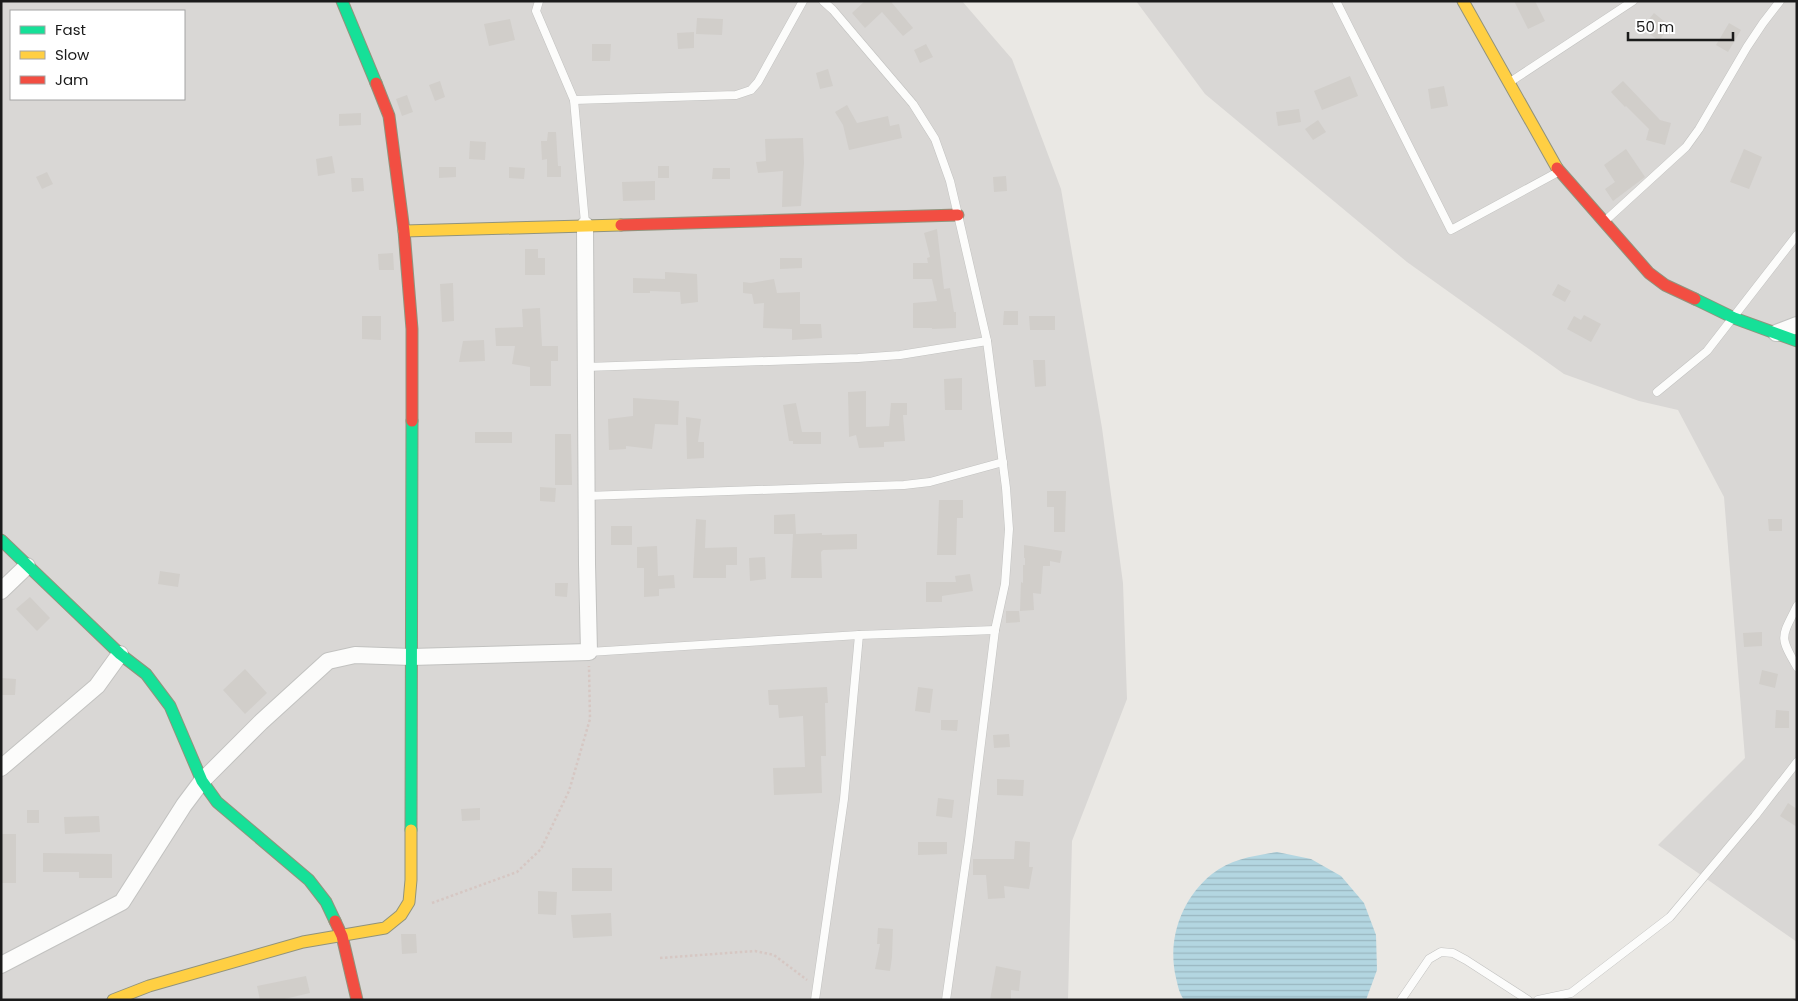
<svg xmlns="http://www.w3.org/2000/svg" width="1798" height="1001" font-family="Poppins,sans-serif">
<style>
.residential{fill:#d9d7d5;fill-rule:evenodd}
.water{fill:url(#water-rules)}
.building{fill:#d1ceca}
.lines{fill:none;stroke-linecap:round;stroke-linejoin:round}
.lane-casing{stroke:#c2c2c0;stroke-width:9}
.street-casing{stroke:#c2c2c0;stroke-width:18}
.fast-casing{stroke:#91937c;stroke-width:13}
.slow-casing{stroke:#91937c;stroke-width:13}
.jam-casing{stroke:#91937c;stroke-width:13}
.path{stroke:#d6c7c3;stroke-width:2.5;stroke-dasharray:2.5 2.5;stroke-linecap:butt}
.lane{stroke:#fcfcfb;stroke-width:8}
.street{stroke:#fcfcfb;stroke-width:16}
.fast{stroke:#16e098;stroke-width:11}
.slow{stroke:#ffcf43;stroke-width:11}
.jam{stroke:#f24e42;stroke-width:11}
</style>
<defs>
<pattern id="water-rules" width="6" height="5" patternUnits="userSpaceOnUse" patternTransform="scale(1.25)"><rect width="6" height="5" fill="#b3d6e1"/><path d="M0 2.5h6" fill="none" stroke="#99b7c0"/></pattern>
</defs>
<rect width="100%" height="100%" fill="#eae8e4"/>
<g class="residential">
<path d="M1,1h961l50,58 49,130 41,239 21,155 4,116 -55,142 -4,159h-1067zM11,11h173v88h-173z"/>
<path d="M1136,1h661v941l-139,-97 87,-87 -21,-261 -46,-87 -39,-9 -75,-27 -157,-112 -202,-168z"/>
</g>
<path class="water" d="M1277,852l34,7 30,17 23,27 12,32 1,35 -11,30h-182c-5,-7 -6,-14 -8,-22 -9,-38 5,-79 36,-104 19,-15 42,-18 65,-22z"/>
<g class="building">
<path d="M865,1h28l-1,2 21,25 -10,8 -21,-24 -17,16 -13,-15z"/>
<path d="M1514,1h21l10,20 -17,8z"/>
<path d="M1654,13l16,13 -11,15 -17,-13z"/>
<path d="M697,18l26,1 -1,16 -26,-1z"/>
<path d="M510,19l5,21 -26,6 -5,-22z"/>
<path d="M1729,23l12,7 -13,22 -12,-7z"/>
<path d="M694,32v16l-16,1 -1,-16z"/>
<path d="M592,44h19l-1,17h-18z"/>
<path d="M926,44l7,13 -13,6 -6,-13z"/>
<path d="M828,69l5,17 -13,3 -4,-16z"/>
<path d="M1350,76l8,20 -36,14 -8,-19z"/>
<path d="M440,81l5,16 -10,4 -6,-16z"/>
<path d="M1623,81l37,39 11,3 -6,22 -19,-5 3,-11 -23,-23 -1,1 -14,-15z"/>
<path d="M1444,86l4,20 -17,3 -3,-20z"/>
<path d="M407,95l6,17 -11,4 -6,-17z"/>
<path d="M847,105l10,18 31,-7 2,10 9,-2 3,14 -53,12 -6,-25 -8,-13z"/>
<path d="M1299,109l2,13 -23,4 -2,-14z"/>
<path d="M361,113v12l-22,1v-12z"/>
<path d="M1318,120l8,12 -13,8 -8,-11z"/>
<path d="M548,132h8l2,34h3v11h-14v-18l-5,1 -1,-19h6z"/>
<path d="M803,138l1,25 -3,43 -19,1 1,-36 -25,2 -2,-11 10,-1 -1,-22z"/>
<path d="M470,141l16,1 -1,18 -16,-1z"/>
<path d="M1626,149l19,28 -32,24 -8,-12 10,-7 -11,-17z"/>
<path d="M1744,149l18,8 -13,32 -19,-7z"/>
<path d="M332,156l3,17 -17,3 -2,-17z"/>
<rect x="658" y="166" width="11" height="12"/>
<path d="M439,167h17v10l-17,1z"/>
<path d="M509,167l16,1 -1,11 -15,-1z"/>
<path d="M713,168h17v11h-18z"/>
<path d="M47,172l6,12 -11,5 -6,-12z"/>
<path d="M1006,176l1,15 -13,1 -1,-15z"/>
<path d="M351,178h12l1,13 -12,1z"/>
<path d="M655,181v19l-32,1 -1,-19z"/>
<path d="M937,229l7,60 6,-1 4,24h2v16l-24,1v-1h-19v-25l24,-2 -5,-22h-19v-16h15l-1,-5 3,-1 -6,-24z"/>
<path d="M525,249h13v9h7v17h-20z"/>
<path d="M393,253l1,17h-15l-1,-16z"/>
<path d="M780,258h22v10l-22,1z"/>
<path d="M665,272l32,2 1,28 -17,2 -1,-12 -30,-1v2h-17v-15l32,1z"/>
<path d="M774,279l3,14 23,-1v32h21l1,14 -30,2v-11l-29,-1 1,-25 -10,1 -2,-10 -9,-1v-11l8,1z"/>
<path d="M453,283l1,38 -12,1 -2,-38z"/>
<path d="M1558,284l13,7 -6,11 -13,-7z"/>
<path d="M540,308l2,38h16v15h-7v25h-21v-19l-18,-3 3,-18h-19l-1,-18 28,-1 -1,-18z"/>
<path d="M1004,311h14v14h-15z"/>
<path d="M1584,315l17,9 -10,18 -24,-13 7,-13 7,4z"/>
<path d="M362,316h19v24l-19,-1z"/>
<path d="M1029,316h26v14h-25z"/>
<path d="M484,340l1,21 -26,1 4,-21z"/>
<path d="M1033,360h12l1,26 -11,1z"/>
<path d="M962,378v32h-17l-1,-31z"/>
<path d="M866,391v36l23,-1 2,-23h16v12h-4l2,26 -21,1v5l-25,1 -3,-13 -7,2 -1,-45z"/>
<path d="M633,398l46,3 -1,24 -23,-1 -3,25 -26,-3v3l-17,1 -1,-31 25,-3z"/>
<path d="M796,403l6,29h19v12h-28v-3h-4l-6,-36z"/>
<path d="M686,417l15,2 -3,23h6v16l-17,1z"/>
<rect x="475" y="432" width="37" height="11"/>
<path d="M555,434h16l1,51h-17z"/>
<path d="M540,487l16,1 -1,14 -15,-1z"/>
<path d="M1047,491h19l-1,41h-11v-25h-7z"/>
<path d="M939,500h24v18h-6l-1,37h-19z"/>
<path d="M795,514l1,20 26,-1v2l35,-1v15l-34,1 -2,2 1,26h-31l2,-44h-19v-19z"/>
<path d="M696,519l10,1 -1,28 32,-1v18h-11v13h-33z"/>
<path d="M1768,519h14v12h-13z"/>
<rect x="611" y="526" width="21" height="19"/>
<path d="M1024,545l38,6 -2,12 -10,-2v5h-7l-2,28 -8,-1 1,17 -14,1 1,-29 2,1v-18h2v-7h-1z"/>
<path d="M657,546l1,30 16,-1 1,13 -16,1v7l-15,1v-29h-7v-21z"/>
<path d="M765,557l1,22 -16,2 -1,-23z"/>
<path d="M160,571l20,3 -2,13 -20,-3z"/>
<path d="M970,574l3,17 -31,5v6h-16v-20h30l-1,-6z"/>
<path d="M555,583h13l-1,14 -12,-1z"/>
<path d="M30,597l20,21 -13,13 -21,-22z"/>
<path d="M1006,611h13l1,11 -14,1z"/>
<path d="M1762,632v14l-18,1 -1,-14z"/>
<path d="M245,669l22,24 -22,21 -22,-24z"/>
<path d="M1762,670l16,4 -3,14 -16,-4z"/>
<path d="M1,678l15,1 -1,16h-14z"/>
<path d="M827,687l1,16h-3l1,53h-5l1,37 -48,2 -1,-27 32,-1 -2,-51 -24,2 -1,-13h-9l-1,-15z"/>
<path d="M918,687l15,2 -3,24 -15,-2z"/>
<path d="M1776,710l13,1v17h-14z"/>
<path d="M941,720h17l-1,11 -16,-1z"/>
<path d="M1009,734l1,13 -16,1 -1,-13z"/>
<path d="M997,779l27,1 -1,16 -26,-1z"/>
<path d="M938,798l16,2 -2,18 -16,-2z"/>
<path d="M1788,803l9,6v18l-17,-11z"/>
<path d="M480,808v12l-18,1 -1,-12z"/>
<rect x="27" y="810" width="12" height="13"/>
<path d="M99,816l1,16 -35,2 -1,-17z"/>
<rect x="1" y="834" width="15" height="49"/>
<path d="M1015,841l15,1 -1,25h4l-4,22 -25,-3 1,12 -17,1 -2,-24h-13v-16h41z"/>
<path d="M918,842h29v12l-29,1z"/>
<path d="M43,853l69,1v24h-33v-6h-36z"/>
<rect x="572" y="868" width="40" height="23"/>
<path d="M538,891l19,1 -1,23 -18,-1z"/>
<path d="M611,913l1,23 -39,2 -2,-23z"/>
<path d="M878,928l15,1 -1,28 -2,14 -15,-2 5,-25h-3z"/>
<path d="M401,934h15l1,19 -15,1z"/>
<path d="M996,966l25,5 -2,20 -8,-1v10h-21z"/>
<path d="M306,976l4,17 -30,7h-20l-3,-14z"/>
</g>
<g class="lines">
<g class="lane-casing">
<g id="lane">
<path d="M539,1l-3,10 38,89 11,123"/>
<path d="M823,1l10,9 80,94 22,35 15,42 8,34 29,126 19,147 3,41 -4,55 -10,46 -26,210 -23,160"/>
<path d="M1336,1l115,229 107,-58"/>
<path d="M1510,82l123,-81"/>
<path d="M574,100l162,-5 15,-5 7,-8 45,-81"/>
<path d="M1605,221l81,-74 13,-18 48,-82 16,-24 17,-22"/>
<path d="M586,367l272,-9 42,-3 87,-14"/>
<path d="M1657,392l50,-41 90,-116"/>
<path d="M586,496l318,-11 26,-3 73,-20"/>
<path d="M1797,606c-16,32 -18,30 0,61"/>
<path d="M589,652l270,-17 136,-5"/>
<path d="M815,1000l29,-201 15,-164"/>
<path d="M1401,1000l28,-41 12,-7 12,1 13,7 62,40"/>
<path d="M1538,1000l33,-7 99,-76 85,-101 42,-54"/>
</g>
</g>
<g class="street-casing">
<g id="street">
<path d="M1776,333l21,-8"/>
<path d="M1,591l26,-25"/>
<path d="M1,768l96,-82 23,-32"/>
<path d="M1,965l121,-63 62,-97 18,-24 59,-59 67,-61 27,-6 56,2 178,-5 -2,-88 -2,-339"/>
</g>
</g>
<g class="fast-casing">
<g id="fast">
<path d="M342,1l34,82"/>
<path d="M1695,299l39,19 63,23"/>
<path d="M1,540l119,114 26,20 24,32 32,75 15,21 92,78 17,22 9,19"/>
<path d="M411,830l1,-409"/>
</g>
</g>
<g class="slow-casing">
<g id="slow">
<path d="M1463,1l94,167"/>
<path d="M404,231l217,-6"/>
<path d="M113,1000l36,-14 154,-44 82,-14 16,-13 8,-13 2,-22v-50"/>
</g>
</g>
<g class="jam-casing">
<g id="jam">
<path d="M376,83l13,33 15,115 8,98v92"/>
<path d="M1557,168l92,105 16,12 30,14"/>
<path d="M621,225l337,-10"/>
<path d="M335,921l7,15 15,64"/>
</g>
</g>
<g class="path">
<path d="M432,903l85,-31 24,-23 28,-58 21,-72 -1,-53"/>
<path d="M660,958l95,-7 19,4 33,25"/>
</g>
<use href="#lane" class="lane"/>
<use href="#street" class="street"/>
<use href="#fast" class="fast"/>
<use href="#slow" class="slow"/>
<use href="#jam" class="jam"/>
</g>
<rect width="1798" height="1001" fill="none" stroke="#1b1b1b" stroke-width="5"/>
<rect x="10" y="10" width="175" height="90" fill="#ffffff" stroke="#a4a4a4"/>
<rect x="20" y="26" width="25" height="8" fill="#16e098" stroke="#a4a4a4"/>
<text x="55" y="35" font-size="15" fill="#1b1b1b">Fast</text>
<rect x="20" y="51" width="25" height="8" fill="#ffcf43" stroke="#a4a4a4"/>
<text x="55" y="60" font-size="15" fill="#1b1b1b">Slow</text>
<rect x="20" y="76" width="25" height="8" fill="#f24e42" stroke="#a4a4a4"/>
<text x="55" y="85" font-size="15" fill="#1b1b1b">Jam</text>
<path d="M1628 32v8h105v-8" fill="none" stroke="#1b1b1b" stroke-width="2.5"/>
<text x="1636" y="32" font-size="15" fill="#1b1b1b" stroke="#ffffff" stroke-width="4" paint-order="stroke">50 m</text>
</svg>
